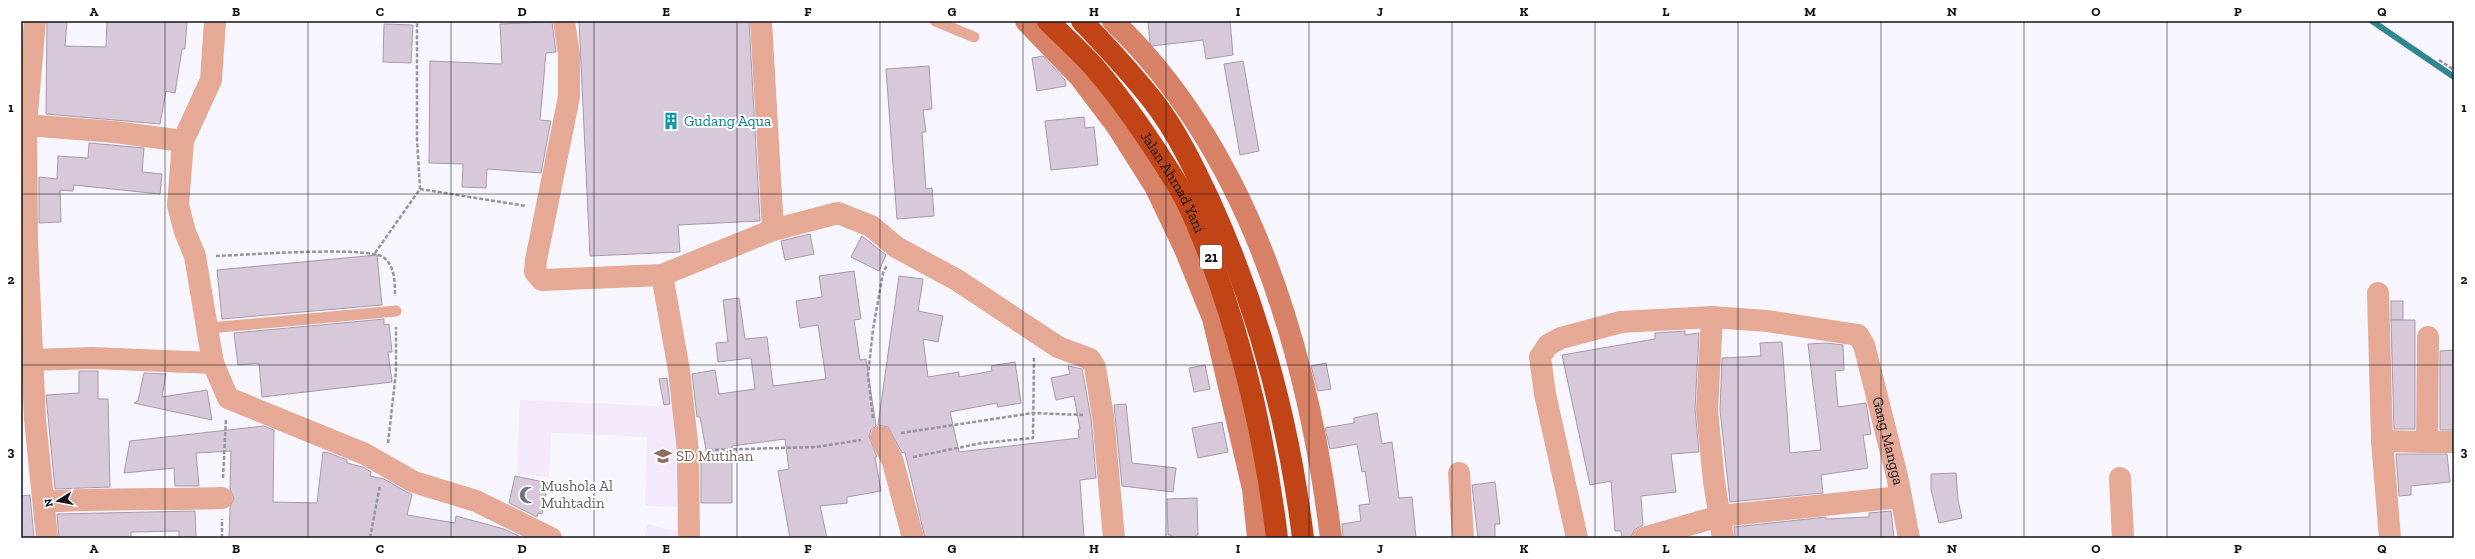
<svg xmlns="http://www.w3.org/2000/svg" width="2475" height="559" font-family="'Zilla Slab',serif">
<style>
.education{fill:#f4e8fc}
.lines{fill:none;stroke-linecap:round;stroke-linejoin:round}
.stream{stroke:#2f888d;stroke-width:6}
.building{fill:#d7c8da;stroke:#a799a9}
.path{stroke:#96949c;stroke-width:2.5;stroke-dasharray:4 2;stroke-linecap:butt}
.lane{stroke:#e5a996;stroke-width:11}
.street{stroke:#e5a996;stroke-width:22}
.secondary{stroke:#d78166;stroke-width:22}
.highway{stroke:#c04416;stroke-width:22}
.grid{fill:none;stroke:#121017;stroke-width:1;stroke-opacity:0.55}
.labels{text-anchor:middle;stroke-width:4;stroke-linejoin:round;paint-order:stroke}
.shield{fill:#fff;stroke:#59585d;stroke-width:1}
.shield-label{font-size:14px;font-weight:bold;fill:#121017}
.culture-label{font-size:15px;fill:#0d838f;stroke:#fff;text-anchor:start}
.street-label{font-size:15px;fill:#121017;stroke:#fff}
.education-label{font-size:15px;fill:#785e54;stroke:#fff;text-anchor:start}
.worship-label{font-size:15px;fill:#5b616d;stroke:#fff;text-anchor:start}
.neatline{fill:none;stroke:#121017;stroke-width:1.5}
.grid-label{font-size:13px;text-anchor:middle;font-weight:bold;fill:#121017}
</style>
<rect width="100%" height="100%" fill="#f7f6fe"/>
<g class="education">
<path d="M520,400l161,7 -4,100 -32,-1 2,-69 -96,-4 -2,44 -32,-2z"/>
<path d="M648,524l30,8 -2,6h-32z"/>
</g>
<g class="lines">
<path class="stream" d="M2372,21l82,56"/>
</g>
<g class="building">
<path d="M47,21h20l-2,25 41,1 1,-26h80l-2,28h-3l-7,44 -9,-2 -6,33 -114,-10z"/>
<path d="M579,21h170l11,200 -82,4 2,27 -90,4z"/>
<path d="M1148,21h82l3,34 -27,4 -3,-19 -51,6 -2,-3z"/>
<path d="M552,22l4,30 -10,1 -6,67 11,1 -10,52 -54,-4 -1,19 -24,-1 1,-23 -34,-1 1,-102 72,3 -2,-40z"/>
<path d="M384,24l29,1 -2,38 -28,-1z"/>
<path d="M1043,56l22,24 1,6 -29,5 -5,-33z"/>
<path d="M1243,61l16,90 -19,4 -16,-91z"/>
<path d="M929,66l3,43 -9,1 3,22h-4l4,57 6,-1 2,28 -37,3 -11,-150z"/>
<path d="M1084,117l1,11 9,-1 4,38 -47,5 -6,-49z"/>
<path d="M89,143l55,5 -2,24 20,2 -2,20 -86,-9 -1,6 -13,-1 1,32 -22,1v-46l18,2 1,-23 30,2z"/>
<path d="M810,234l4,20 -29,6 -4,-19z"/>
<path d="M862,236l24,19 -7,16 -28,-14z"/>
<path d="M377,255l5,50 -160,14 -5,-49z"/>
<path d="M854,271l7,48 -7,1 6,40 6,-1 10,67 -5,4 -2,6 8,21h-2l6,34 -34,6v6l-27,3 7,32h-37l-12,-67 11,-2 -4,-30 -53,7v57h-31v-48h6l-7,-38h-3l-5,-43 23,-4 4,24 36,-5 -4,-31 -33,4 -2,-19 12,-1 -5,-42 16,-2 6,41 22,-2 6,49 53,-7 -8,-54 -18,3 -4,-27 26,-4 -3,-21z"/>
<path d="M899,276l24,3 -5,32 25,5 -5,26 -15,-3 5,38 31,-5v5l33,-6 -1,-5 24,-4 6,41 -23,4 -1,-4 -47,9 9,40 120,-14 -1,-8 2,-1 -6,-33 -18,4 -5,-22 19,-4 -2,-8 14,3 9,49 5,60 -16,2 4,58h-159l-20,-86 -3,1 -14,-26 -10,-2z"/>
<rect x="2391" y="301" width="12" height="19"/>
<path d="M384,319v6l5,-1 3,28h-4l4,30 -130,15 -3,-34 -21,2 -4,-32z"/>
<path d="M2391,320h24v109h-21z"/>
<path d="M1685,331v4l14,-2 -4,76 4,43 -28,2 5,38 -35,4 2,29 -9,5 -3,8h-9l-1,-7h-6l-4,-50 -21,4 -28,-130 93,-16v-6z"/>
<path d="M1782,342l8,111 31,-3 -13,-106 18,-1 17,2 1,25 -9,1 3,36 28,-4 5,31 -8,1 5,33 -47,7 2,18 -93,9 -10,-92 2,-52 39,-2 -1,-13z"/>
<path d="M2454,350v80h-14v-79z"/>
<path d="M1326,363l5,26 -13,2 -7,-25z"/>
<path d="M1205,365l5,24 -16,3 -5,-24z"/>
<path d="M79,371h19v28h10l2,88 -55,2 -9,-94 33,-2z"/>
<path d="M144,373l22,1 -4,23 45,-7 5,30 -78,-17 4,-2z"/>
<path d="M667,378l3,26 -6,1 -5,-26z"/>
<path d="M1126,404l6,59 44,5 -3,24 -51,-6 -8,-81z"/>
<path d="M1377,413l5,31 10,-2 7,56 13,-1 4,41h-73l-1,-14 19,-3 -2,-16 11,-1 -5,-33 -3,1 -5,-28 -27,5 -5,-21 29,-5v-5z"/>
<path d="M1222,422l6,30 -30,6 -6,-30z"/>
<path d="M264,426l10,4 -1,72 44,1 6,-51 6,1 18,7v3l16,4 8,5 -1,4 14,3 28,16 -5,20 48,8 1,-7 48,13 19,9h-294l1,-31 4,-9 -4,-9 1,-38 -35,2 3,33h-24l-1,-18 -50,5 6,-32z"/>
<path d="M2396,454h51l3,28 -39,4v9l-12,1z"/>
<path d="M1956,473l2,27 4,18 -23,5 -8,-34v-15z"/>
<path d="M515,476l33,7 -6,31 -4,-1 -1,4 -28,-14z"/>
<path d="M1495,482l5,42h-5v14h-17l-6,-53z"/>
<path d="M30,495l4,43h-13v-42z"/>
<path d="M1197,498l1,37h-2v3h-25v-3h-3l-1,-36z"/>
<path d="M195,511l1,27h-17v-7l-48,1v6h-72l-2,-24z"/>
<path d="M1891,511l3,27h-159l-1,-11 92,-10v2l43,-2v-4z"/>
</g>
<g class="lines">
<g class="path">
<path d="M2439,60l15,10"/>
<path d="M420,189l106,17"/>
<path d="M375,253l45,-64 -3,-50v-118"/>
<path d="M216,256c28,-1 150,-10 167,1 12,8 12,26 12,39"/>
<path d="M873,418l-5,-43 5,-46 10,-56 4,-8"/>
<path d="M901,433l132,-20 50,2"/>
<path d="M388,443l8,-71v-45"/>
<path d="M709,450l107,-3 45,-7"/>
<path d="M913,457l69,-14 51,-5 1,-82"/>
<path d="M223,478l3,-59"/>
<path d="M222,538v-19"/>
<path d="M370,538l10,-53"/>
</g>
<g class="lane">
<path d="M935,21l39,16"/>
<path d="M209,328l187,-17"/>
</g>
<g class="street">
<path d="M35,21l-9,104 1,115 8,179 12,119"/>
<path d="M215,21l-4,59 -28,61 -5,64 7,27 10,24 18,107 15,35 137,56 49,28 62,19 75,37"/>
<path d="M564,21l5,34v42l-33,163 -1,12 7,8 120,-5 111,-45 65,-17 33,13 25,21 61,33 101,67 32,12 5,8 8,49 11,122"/>
<path d="M761,21l12,209"/>
<path d="M26,125l89,7 68,9"/>
<path d="M662,275l17,95 9,81 1,87"/>
<path d="M2378,293l4,148 8,97"/>
<path d="M1712,317l-5,93 7,71 9,57"/>
<path d="M2428,337l-1,105h27"/>
<path d="M33,360l59,-2 121,5"/>
<path d="M881,437l12,25 20,76"/>
<path d="M2382,441l45,1"/>
<path d="M1459,473l4,65"/>
<path d="M2120,478l3,60"/>
<path d="M44,502c59,-4 119,-2 178,-4"/>
<path id="s1" d="M1577,538l-32,-144 -5,-37 8,-12 13,-7 60,-16 91,-5 55,4 91,14 6,10 33,131 12,62"/>
<path d="M1643,538l77,-22 181,-19"/>
</g>
<g class="secondary">
<path d="M1026,21l54,56 37,49 38,60 30,63 28,69 40,171 5,49"/>
<path d="M1113,21c139,133 195,332 218,517"/>
</g>
<g class="highway">
<path id="s2" d="M1048,21c16,16 33,31 47,47 30,35 60,80 84,119 18,32 31,69 43,103 27,81 45,164 55,248"/>
<path d="M1082,21c25,26 50,53 72,81 23,30 40,66 56,100 48,106 79,221 93,336"/>
</g>
</g>
<path class="grid" d="M165,21v517M308,21v517M451,21v517M594,21v517M737,21v517M880,21v517M1023,21v517M1166,21v517M1309,21v517M1452,21v517M1595,21v517M1738,21v517M1881,21v517M2024,21v517M2167,21v517M2310,21v517M21,194h2433M21,365h2433"/>
<defs>
<g id="building-bare" transform="scale(1.38)"><path d="M-4-6H4V6H1V3H-1V6H-4ZM-2.5-4.3h1.7v1.8h-1.7ZM.8-4.3h1.7v1.8H.8ZM-2.5-1h1.7V.8h-1.7ZM.8-1h1.7V.8H.8Z" fill="#0f9aa8" stroke="#fff" stroke-width="2.5" paint-order="stroke"/></g>
<g id="school-bare" transform="scale(1.38)"><path d="M0-5L7-2L0 1L-7-2ZM-4 1L0 2.5L4 1V4Q0 6-4 4Z" fill="#8d6e63" stroke="#fff" stroke-width="2.5" paint-order="stroke"/></g>
<g id="mosque-bare" transform="scale(1.38)"><path d="M3.5-4.9A6 6 0 1 0 3.5 4.9A5 5 0 1 1 3.5-4.9Z" fill="#6b7280" stroke="#fff" stroke-width="2.5" paint-order="stroke"/></g>
</defs>
<g fill-rule="evenodd">
<use href="#building-bare" x="671" y="121"/>
<use href="#school-bare" x="663" y="456"/>
<use href="#mosque-bare" x="528" y="495"/>
</g>
<g class="labels">
<rect class="shield" x="1200" y="245" width="22" height="24" rx="3"/>
<g class="shield-label">
<text x="1211" y="262">21</text>
</g>
<g class="culture-label">
<text x="684" y="126">Gudang Aqua</text>
</g>
<g class="street-label">
<text dy="5" stroke="none"><textPath href="#s2" startOffset="205">Jalan Ahmad Yani</textPath></text>
<text dy="5" stroke="none"><textPath href="#s1" startOffset="625">Gang Mangga</textPath></text>
</g>
<g class="education-label">
<text x="676" y="461">SD Mutihan</text>
</g>
<g class="worship-label">
<text x="541" y="491">Mushola Al<tspan x="541" dy="17">Muhtadin</tspan></text>
</g>
</g>
<rect width="2475" height="559" fill="none" stroke="#ffffff" stroke-width="44"/>
<g transform="translate(58 501) rotate(259)" stroke="#ffffff" stroke-width="3" paint-order="stroke">
<path d="M0-3L7 15L0 10L-7 15Z" fill="#121017"/>
<text y="-6" font-size="11" font-weight="bold" text-anchor="middle" fill="#121017">N</text>
</g>
<rect x="22" y="22" width="2431" height="515" class="neatline"/>
<g class="grid-label">
<text x="94" y="16">A</text>
<text x="236" y="16">B</text>
<text x="380" y="16">C</text>
<text x="522" y="16">D</text>
<text x="666" y="16">E</text>
<text x="808" y="16">F</text>
<text x="952" y="16">G</text>
<text x="1094" y="16">H</text>
<text x="1238" y="16">I</text>
<text x="1380" y="16">J</text>
<text x="1524" y="16">K</text>
<text x="1666" y="16">L</text>
<text x="1810" y="16">M</text>
<text x="1952" y="16">N</text>
<text x="2096" y="16">O</text>
<text x="2238" y="16">P</text>
<text x="2382" y="16">Q</text>
<text x="11" y="112">1</text>
<text x="2464" y="112">1</text>
<text x="11" y="284">2</text>
<text x="2464" y="284">2</text>
<text x="11" y="456">3</text>
<text x="2464" y="456">3</text>
<text x="94" y="553">A</text>
<text x="236" y="553">B</text>
<text x="380" y="553">C</text>
<text x="522" y="553">D</text>
<text x="666" y="553">E</text>
<text x="808" y="553">F</text>
<text x="952" y="553">G</text>
<text x="1094" y="553">H</text>
<text x="1238" y="553">I</text>
<text x="1380" y="553">J</text>
<text x="1524" y="553">K</text>
<text x="1666" y="553">L</text>
<text x="1810" y="553">M</text>
<text x="1952" y="553">N</text>
<text x="2096" y="553">O</text>
<text x="2238" y="553">P</text>
<text x="2382" y="553">Q</text>
</g>
</svg>
